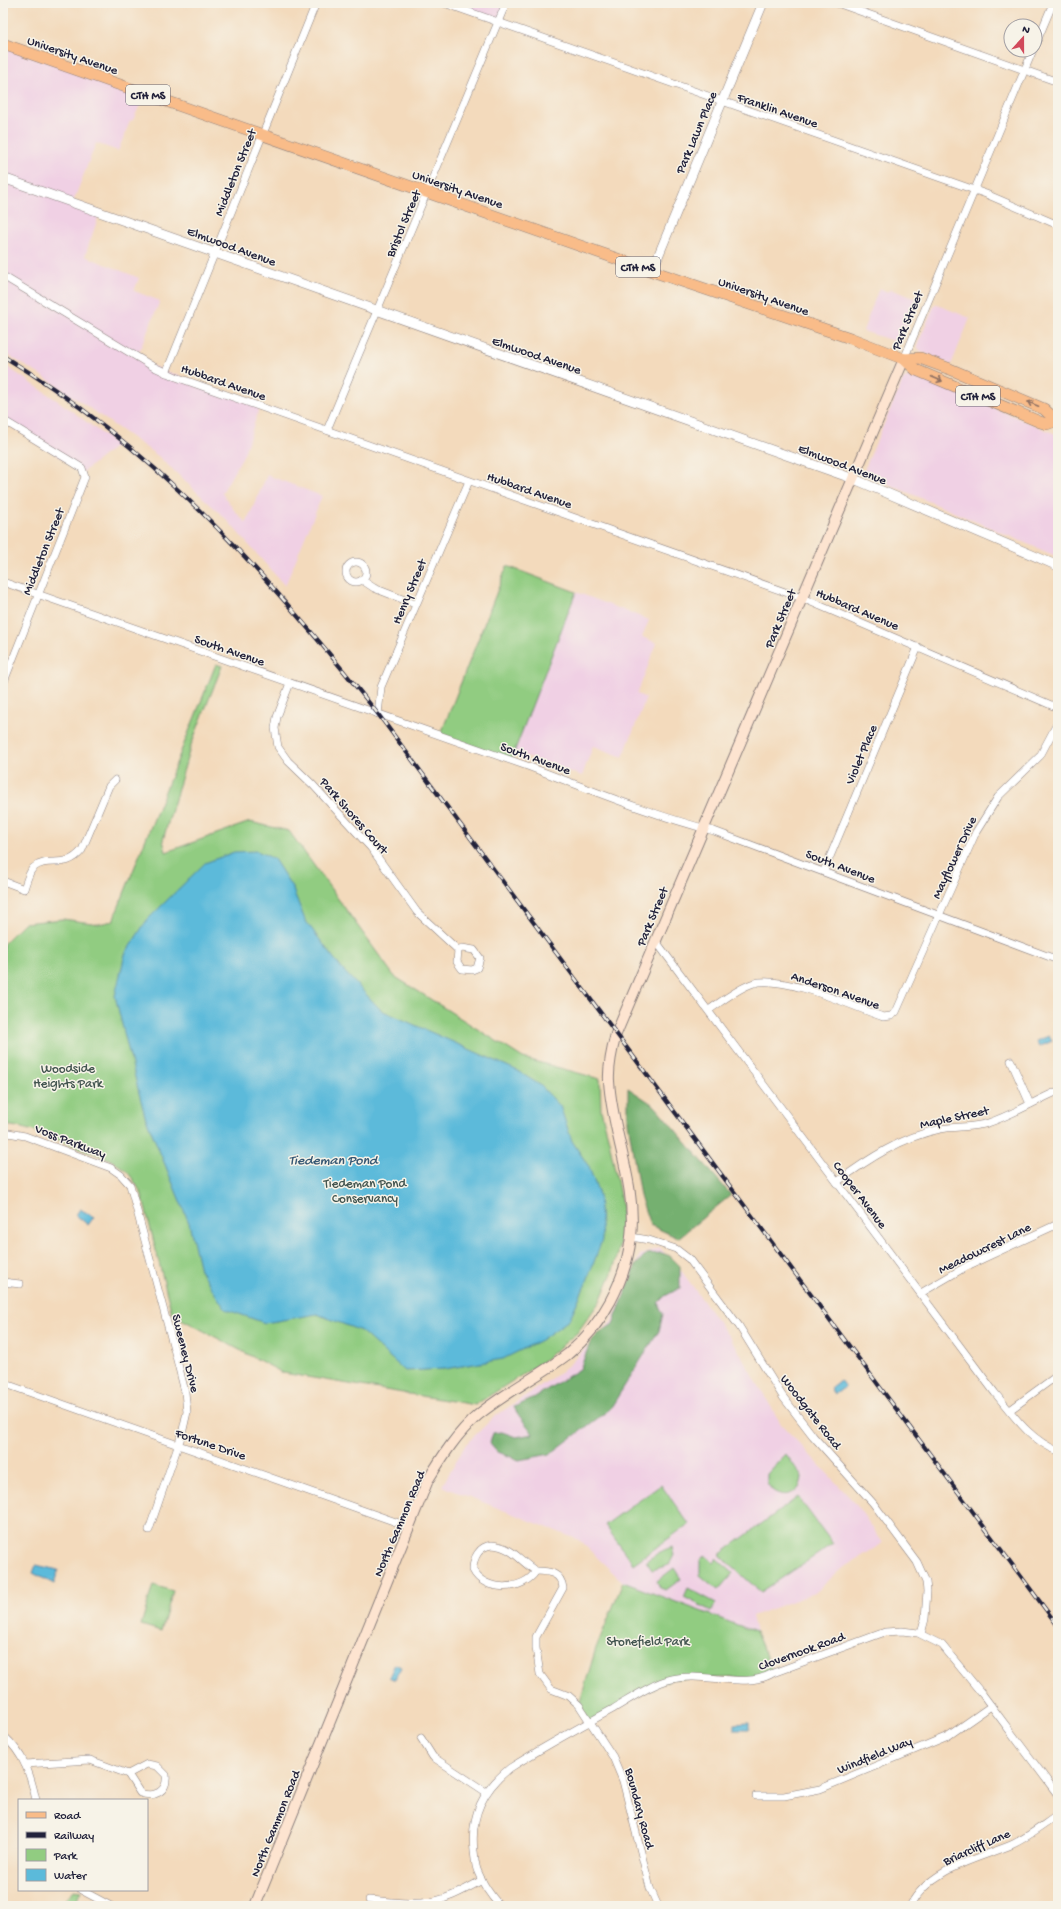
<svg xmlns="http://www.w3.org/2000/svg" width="1061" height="1909" font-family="'Gochi Hand',sans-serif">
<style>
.built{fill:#f0d0e4}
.green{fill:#91cc81;stroke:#5a775e}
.forest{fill:#74b06f;stroke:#4b6955}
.water{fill:#5bbada;stroke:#3e6e8a}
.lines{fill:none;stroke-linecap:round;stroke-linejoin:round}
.minor-casing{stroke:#8a7e7c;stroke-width:8}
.tertiary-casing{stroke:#8a7e7c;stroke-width:10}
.secondary-casing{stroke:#8a7e7c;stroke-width:12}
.primary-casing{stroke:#8a7e7c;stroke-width:12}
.minor{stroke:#fff;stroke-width:7}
.tertiary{stroke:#fff;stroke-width:9}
.secondary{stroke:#fde4d0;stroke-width:10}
.primary{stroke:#f9bc89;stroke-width:11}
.rail-casing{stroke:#22223b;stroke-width:4}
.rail{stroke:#f7f3e8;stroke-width:2.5;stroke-dasharray:8;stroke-linecap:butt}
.oneway{stroke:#8e6f62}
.labels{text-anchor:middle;stroke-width:3;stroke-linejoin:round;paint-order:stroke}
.shield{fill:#f7f3e8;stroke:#62616f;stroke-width:1}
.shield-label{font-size:12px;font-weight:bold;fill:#22223b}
.street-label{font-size:13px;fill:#22223b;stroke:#f7f3e8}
.park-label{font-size:13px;fill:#435550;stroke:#f7f3e8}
.water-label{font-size:14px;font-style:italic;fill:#365773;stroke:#f7f3e8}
</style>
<rect width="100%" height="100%" fill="#f7f3e8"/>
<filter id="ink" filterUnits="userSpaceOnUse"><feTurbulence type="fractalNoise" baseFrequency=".025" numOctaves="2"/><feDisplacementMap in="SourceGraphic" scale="8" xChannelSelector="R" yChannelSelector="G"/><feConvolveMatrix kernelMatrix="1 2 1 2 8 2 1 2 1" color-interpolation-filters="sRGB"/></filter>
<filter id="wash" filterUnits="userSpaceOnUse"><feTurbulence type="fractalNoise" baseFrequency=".012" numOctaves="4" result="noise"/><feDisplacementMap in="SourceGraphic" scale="16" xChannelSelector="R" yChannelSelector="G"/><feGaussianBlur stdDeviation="0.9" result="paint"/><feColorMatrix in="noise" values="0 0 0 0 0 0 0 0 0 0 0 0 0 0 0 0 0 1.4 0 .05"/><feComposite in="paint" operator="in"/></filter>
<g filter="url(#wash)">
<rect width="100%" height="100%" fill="#f3dabc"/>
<g class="built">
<path d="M444,3h62l-8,19z"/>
<path d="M3,44l142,50 -12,26 -3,1 -12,30 -22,-8 -23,59 27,10 -15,44 54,22 -5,13 26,10 -23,56 15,9 108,40 -16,48 -22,39 12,17 12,13 21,-48 55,21 -37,90 -59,-67 -68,-63 -103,-72 -52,-32z"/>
<path d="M879,288l9,4 2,-3 29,11 -19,43 -37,-12z"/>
<path d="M935,304l35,14 -19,47 -29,-13 -4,-4v-5z"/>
<path d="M3,364l61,41 53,40 -34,27 -80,-52z"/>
<path d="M911,375l7,1 140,59v122l-193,-83v-6l38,-88z"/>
<path d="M576,592l73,28 -7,17 15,6 -20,51 9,4 -23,59 -30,-11 -11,30 -68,-24z"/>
<path d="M660,1248l23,25 52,72 46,79 74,79 28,40 -42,26 -26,24 -63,23 4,16 -133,-50 -44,-42 -137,-54 24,-42 28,-27 71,-48 47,-48 28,-66z"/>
</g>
<g class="green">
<path d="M507,566l69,26 -65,168 -71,-24z"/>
<path d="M216,664l6,2 -31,79 -28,95 3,12 84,-30 39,9 105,145 129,82 77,21 1,31 8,30 13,66 -1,30 -3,18 -6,19 -12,28 -23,32 -38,31 -64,41 -192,-32 -111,-59 -30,-119c-6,-12 -13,-24 -25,-31 -11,-8 -25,-11 -37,-16 -25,-9 -50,-21 -77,-23v-181l21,-21 39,-4 36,5 14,-3z"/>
<path d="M786,1454l16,23c-1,16 -17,23 -30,13l-5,-7v-9z"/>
<path d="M661,1485l28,39 -56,40 -28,-39z"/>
<path d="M798,1497l35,47 -72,48 -42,-37z"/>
<path d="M672,1547l2,8 -5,10 -17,5 -6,-9c9,-6 16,-11 26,-14z"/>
<path d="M705,1555l8,7 3,-4 17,15 -15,17 -18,-15v-15z"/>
<path d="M674,1568l7,11 -15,11 -6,-2 -3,-7z"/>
<path d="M623,1582l133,50 17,41 -7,4 -95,2 -81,43 -11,-17 17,-57z"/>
<path d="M153,1585l20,6 -12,40 -20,-6z"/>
<path d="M688,1588l28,15 -5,8 -27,-14z"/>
<path d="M74,1890l8,1 -9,15h-13z"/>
</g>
<g class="forest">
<path d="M628,1088l27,18 76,89 -53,43 -28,-13 -10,-29 -12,-74z"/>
<path d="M662,1253l8,3 10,10v22l-15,8 -7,7 5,11 -4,17 -49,78 -60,45 -31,6 -21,-8 -8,-9 3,-10 9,-1 14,5 17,-3c-6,-10 -14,-16 -19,-27l16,-7 50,-31 10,-26 7,-8 16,-11 23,-59 10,-11z"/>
</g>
<g class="water">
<path d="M257,851l17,8 18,28 13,33 37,49 39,41 135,60 24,15 20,21 12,35 17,26 10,28 3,45 -15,41 -18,39 -28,20 -38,19 -58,10 -40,2 -44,-40 -44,-17 -52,9 -40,-14 -25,-39 -11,-47 -44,-107 -7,-27 -23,-93 10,-42 22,-34 58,-57 29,-11z"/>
<path d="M1049,1036l3,5 -13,6 -3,-6z"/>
<path d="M80,1209l14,8 -6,8 -12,-10z"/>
<path d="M840,1380l5,7 -11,8 -4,-7z"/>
<path d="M36,1565l22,5 -4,14 -21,-11z"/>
<path d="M395,1664l6,3 -6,13 -6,-3z"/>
<path d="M749,1723v7h-15v-6z"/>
</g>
</g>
<g filter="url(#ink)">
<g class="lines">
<g class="minor-casing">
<g id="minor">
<path d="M444,3l542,191 72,31"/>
<path d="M837,3l221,79"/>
<path d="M1035,46l18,-43"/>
<path d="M3,276l149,90 24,11 626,221 256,110"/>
<path d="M904,359l129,-309"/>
<path d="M166,373l150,-370"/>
<path d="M3,420l71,43 8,5 3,9 -82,207"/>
<path d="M327,430l179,-427"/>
<circle cx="356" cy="572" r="10"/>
<path d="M362,580l12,8 41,16"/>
<path d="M3,582l527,185c61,23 122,48 184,64l344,129"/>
<path d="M290,683l-13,34 -2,11 3,19 10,14 25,24 58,63 46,64 41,38"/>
<path d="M378,714l3,-27 88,-206"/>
<path d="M824,871l94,-224"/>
<path d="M3,881l21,8c2,-6 5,-17 9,-21 16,-13 32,3 49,-18l27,-64 6,-6"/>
<path d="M655,940l340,453c19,23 35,47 63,58"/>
<path d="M462,948l12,2 6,8 -3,10 -5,2 -10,-1 -5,-7 1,-12z"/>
<path d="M709,1010c13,-9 29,-22 45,-27 31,-8 98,23 129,34l8,-1 5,-4 80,-180 22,-35 42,-41 18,-34"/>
<path d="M1011,1061l19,43"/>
<path d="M3,1132l22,4 86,32 10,7 9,10 47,175 8,32 2,20 -5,22 -33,96"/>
<path d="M837,1182c31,-23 65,-45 103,-53 16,-3 33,-1 48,-6 24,-8 47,-22 70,-32"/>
<path d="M631,1237l18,3 27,9 13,10 50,67 44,71 30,39 60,67 44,59 9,20 1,9 -2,28 -4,15"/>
<path d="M3,1282l17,2"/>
<path d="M921,1293l46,-27 91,-42"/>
<path d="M3,1383l407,144"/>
<path d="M1010,1410l48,-35"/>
<path d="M492,1545c22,2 27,16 44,26 -12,20 -52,22 -63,-1 0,-12 6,-24 19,-25z"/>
<path d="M536,1571c14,0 25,2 27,17l-27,49v11l4,26 11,15 18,7 10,9 34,52 10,24 27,107 8,18"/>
<path d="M3,1735c21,19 27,38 33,65"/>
<path d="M421,1738l12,19 53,35"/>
<path d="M25,1764l65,-4 38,14"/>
<path d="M147,1764l10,2 9,9c2,17 -12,23 -26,18l-12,-19z"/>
<path d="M756,1796h28l36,-7 128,-53 43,-30"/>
<path d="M81,1890l30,16"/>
<path d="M369,1900c17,1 35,4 52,3 22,-1 42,-12 61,-23"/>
<path d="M500,1906c-9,-10 -17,-21 -22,-34 -3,-6 -3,-14 -4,-21 -4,-36 9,-61 36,-83 33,-21 68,-40 103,-59 17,-10 40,-26 59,-30 32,-8 73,11 101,-6l112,-41 17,-1 16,2 24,12 41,50 75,100"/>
<path d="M910,1906c20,-38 65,-46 101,-61 16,-7 32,-20 47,-30"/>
</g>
</g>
<g class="tertiary-casing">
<g id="tertiary">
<path d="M3,178l851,301 204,87"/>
<path d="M652,271l111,-268"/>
</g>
</g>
<g class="secondary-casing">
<path id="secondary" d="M255,1906l173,-426c14,-23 29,-47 50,-65 28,-23 61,-39 90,-61 34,-28 58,-74 63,-117 6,-53 -19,-104 -22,-156 -1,-16 3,-32 7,-47l288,-675"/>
</g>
<g class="primary-casing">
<g id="primary">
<path d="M3,44l649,227 198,67 54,21 12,11 124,52 7,2 8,-3"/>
<path d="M904,359l16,-1 30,11 94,40 14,13"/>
</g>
</g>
<use href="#minor" class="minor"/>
<use href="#tertiary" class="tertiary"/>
<use href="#secondary" class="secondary"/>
<use href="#primary" class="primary"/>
<g class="rail-casing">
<path id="rail" d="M3,356c152,91 266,220 375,358l680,912"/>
</g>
<use href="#rail" class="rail"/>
</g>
<defs><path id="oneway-shaft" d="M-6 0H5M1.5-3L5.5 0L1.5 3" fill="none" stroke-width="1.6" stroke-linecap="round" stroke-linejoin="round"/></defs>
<g class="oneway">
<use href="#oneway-shaft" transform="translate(937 379) rotate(23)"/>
<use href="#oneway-shaft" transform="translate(1033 404) rotate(-158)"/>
</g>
</g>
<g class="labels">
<g class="shield">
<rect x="126" y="85" width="44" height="20" rx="3"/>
<rect x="616" y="257" width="44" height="20" rx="3"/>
<rect x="956" y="386" width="44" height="20" rx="3"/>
</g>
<g class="shield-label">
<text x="148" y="99">CTH MS</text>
<text x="638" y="271">CTH MS</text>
<text x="978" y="400">CTH MS</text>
</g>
<g class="street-label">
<text transform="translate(73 54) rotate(19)" y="5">University Avenue</text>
<text transform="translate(778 109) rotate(19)" y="5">Franklin Avenue</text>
<text transform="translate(695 132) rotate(-67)" y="5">Park Lawn Place</text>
<text transform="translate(234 172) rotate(-68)" y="5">Middleton Street</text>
<text transform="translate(458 188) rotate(19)" y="5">University Avenue</text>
<text transform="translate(402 223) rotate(-67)" y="5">Bristol Street</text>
<text transform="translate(232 245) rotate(20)" y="5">Elmwood Avenue</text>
<text transform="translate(764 295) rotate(19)" y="5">University Avenue</text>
<text transform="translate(906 320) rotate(-67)" y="5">Park Street</text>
<text transform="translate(537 354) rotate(19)" y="5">Elmwood Avenue</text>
<text transform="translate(224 381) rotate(19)" y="5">Hubbard Avenue</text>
<text transform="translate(843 463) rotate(21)" y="5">Elmwood Avenue</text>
<text transform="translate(530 489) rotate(19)" y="5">Hubbard Avenue</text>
<text transform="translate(42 551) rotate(-68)" y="5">Middleton Street</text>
<text transform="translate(408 591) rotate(-67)" y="5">Henry Street</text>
<text transform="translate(858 608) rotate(23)" y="5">Hubbard Avenue</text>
<text transform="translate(779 618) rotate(-67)" y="5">Park Street</text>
<text transform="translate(230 649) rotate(19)" y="5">South Avenue</text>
<text transform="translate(860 754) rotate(-67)" y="5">Violet Place</text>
<text transform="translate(536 757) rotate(20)" y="5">South Avenue</text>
<text transform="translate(355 815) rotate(49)" y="5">Park Shores Court</text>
<text transform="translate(953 857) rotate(-65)" y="5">Mayflower Drive</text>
<text transform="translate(841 865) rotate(21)" y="5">South Avenue</text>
<text transform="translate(651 916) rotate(-67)" y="5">Park Street</text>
<text transform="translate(836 989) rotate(19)" y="5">Anderson Avenue</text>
<text transform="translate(954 1116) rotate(-12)" y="5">Maple Street</text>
<text transform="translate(71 1140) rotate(21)" y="5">Voss Parkway</text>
<text transform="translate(861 1194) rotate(53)" y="5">Cooper Avenue</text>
<text transform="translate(984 1247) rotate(-26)" y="5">Meadowcrest Lane</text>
<text transform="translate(187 1353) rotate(76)" y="5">Sweeney Drive</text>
<text transform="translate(812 1411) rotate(52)" y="5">Woodgate Road</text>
<text transform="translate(211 1443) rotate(19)" y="5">Fortune Drive</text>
<text transform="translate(398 1523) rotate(-67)" y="5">North Gammon Road</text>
<text transform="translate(801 1650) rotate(-20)" y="5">Clovernook Road</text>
<text transform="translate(874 1754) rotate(-22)" y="5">Windfield Way</text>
<text transform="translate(641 1808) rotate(75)" y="5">Boundary Road</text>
<text transform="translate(274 1823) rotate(-68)" y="5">North Gammon Road</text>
<text transform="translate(976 1846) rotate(-24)" y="5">Briarcliff Lane</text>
</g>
<g class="park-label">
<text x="68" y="1072">Woodside<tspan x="68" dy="15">Heights Park</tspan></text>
<text x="365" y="1187">Tiedeman Pond<tspan x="365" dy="15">Conservancy</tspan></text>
<text x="648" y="1645">Stonefield Park</text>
</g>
<g class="water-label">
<text x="333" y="1164">Tiedeman Pond</text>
</g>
</g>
<rect width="1061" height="1909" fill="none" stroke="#f7f3e8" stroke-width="16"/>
<rect x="18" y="1799" width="130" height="92" fill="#f7f3e8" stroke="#a29fa3"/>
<rect x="26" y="1812" width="20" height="6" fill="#f9bc89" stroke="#a29fa3"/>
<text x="54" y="1819" font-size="12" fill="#22223b">Road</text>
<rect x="26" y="1832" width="20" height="6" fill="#22223b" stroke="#a29fa3"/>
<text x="54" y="1839" font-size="12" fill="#22223b">Railway</text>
<rect x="26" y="1849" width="20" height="12" fill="#91cc81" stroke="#a29fa3"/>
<text x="54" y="1859" font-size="12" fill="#22223b">Park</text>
<rect x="26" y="1869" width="20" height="12" fill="#5bbada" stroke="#a29fa3"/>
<text x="54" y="1879" font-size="12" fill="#22223b">Water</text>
<g transform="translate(1023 38) rotate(21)"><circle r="19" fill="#f7f3e8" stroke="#a29fa3"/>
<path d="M0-3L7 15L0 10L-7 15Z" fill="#d1495b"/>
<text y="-6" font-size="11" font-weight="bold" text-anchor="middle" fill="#22223b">N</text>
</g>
</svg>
